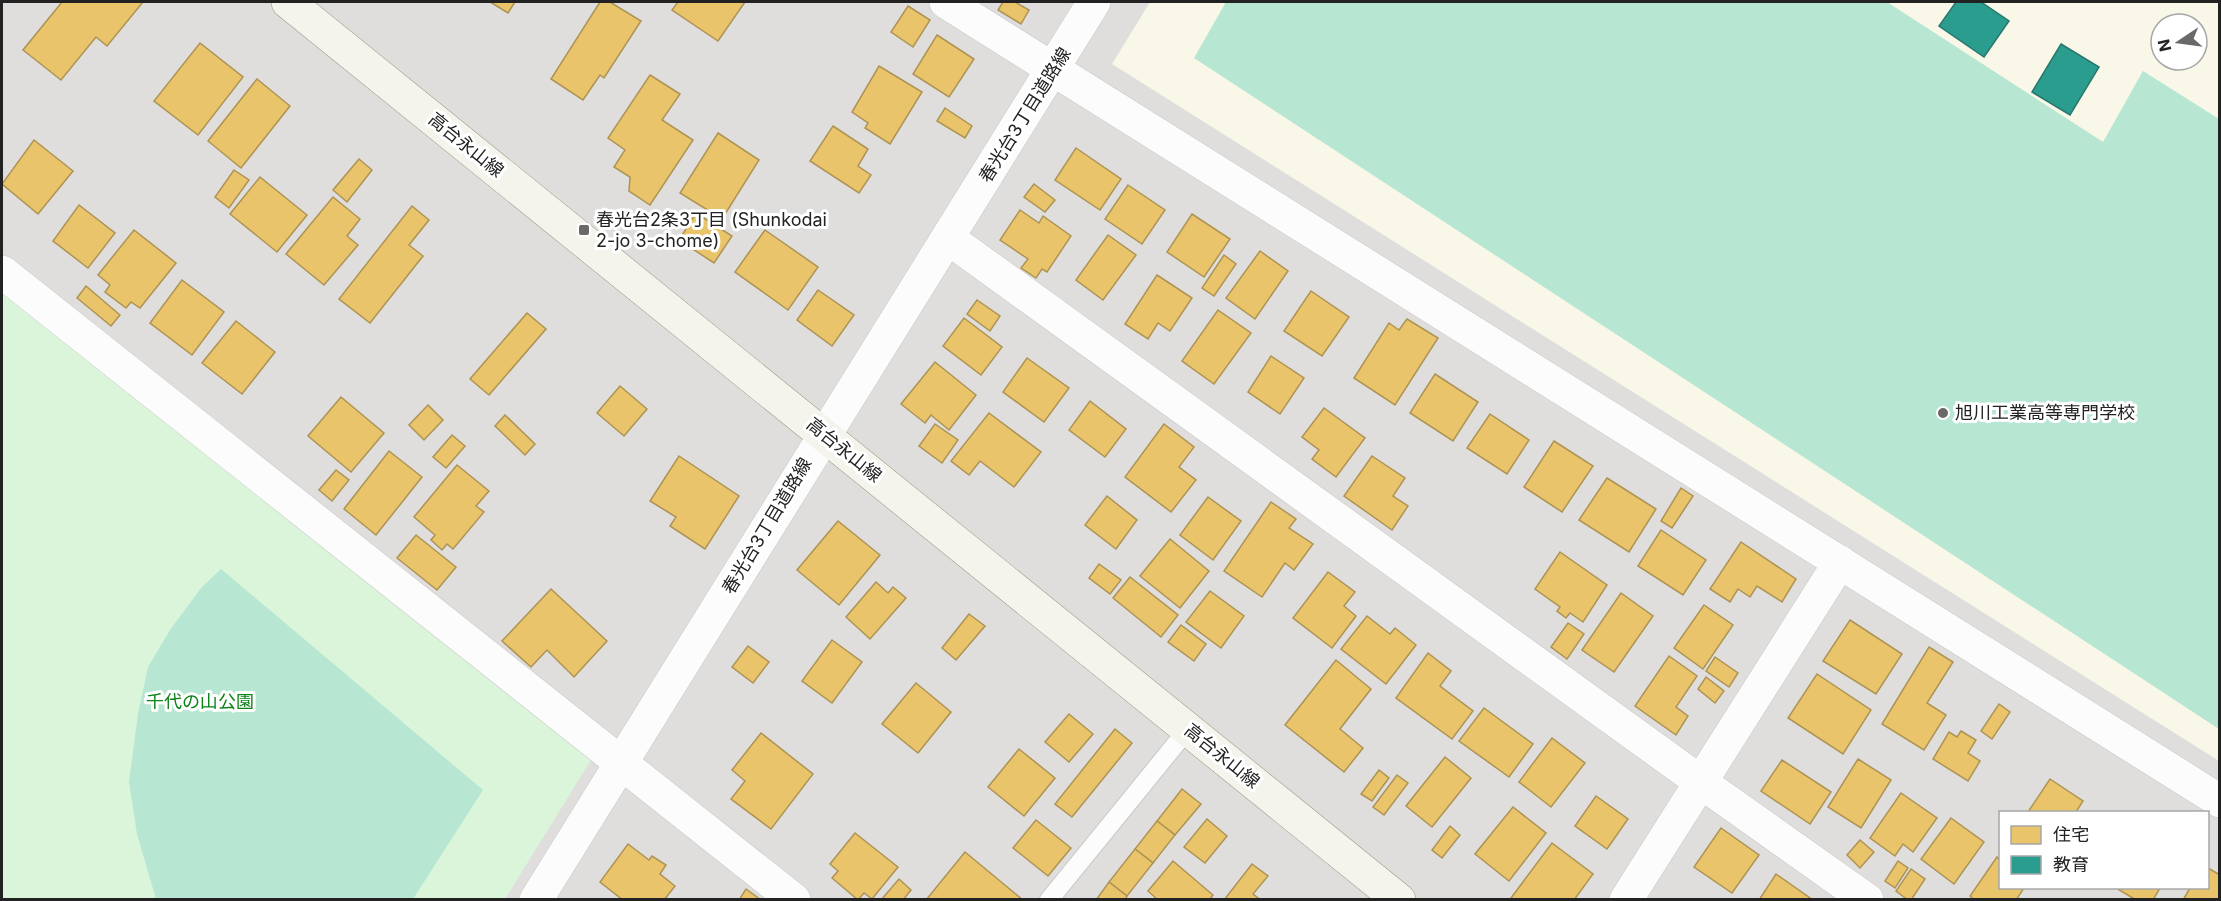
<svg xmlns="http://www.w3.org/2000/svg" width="2221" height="901" font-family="Inter,'Noto Sans JP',sans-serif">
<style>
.residential{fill:#dfdedc;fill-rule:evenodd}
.education{fill:#f8f7e8;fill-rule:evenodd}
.park{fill:#daf5da}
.pitch{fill:#b7e6d2}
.homes{fill:#e9c46a;stroke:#ad9354;stroke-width:1.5}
.schools{fill:#2a9d8f;stroke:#28786e;stroke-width:1.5}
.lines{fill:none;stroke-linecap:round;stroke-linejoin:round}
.lane-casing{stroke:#c9c8c7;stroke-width:20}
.street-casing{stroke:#c9c8c7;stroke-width:34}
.secondary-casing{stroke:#999a82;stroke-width:34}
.lane{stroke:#fdfcfc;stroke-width:18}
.street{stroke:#fdfcfc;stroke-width:33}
.secondary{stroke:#f4f4ed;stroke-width:33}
.poi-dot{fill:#6a6968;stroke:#fff;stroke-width:2}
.labels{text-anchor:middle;stroke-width:6;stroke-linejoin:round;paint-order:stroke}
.street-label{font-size:18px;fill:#222;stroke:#fff}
.poi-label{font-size:18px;fill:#222;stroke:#fff;text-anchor:start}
.park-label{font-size:18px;fill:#0c8416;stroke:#fff}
</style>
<rect width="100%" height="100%" fill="#f0eeeb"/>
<path class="residential" d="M2,2h2217v897h-2217zM2161,24h36v36h-36zM2000,812h208v76h-208z"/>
<path class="education" d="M1150,2h1069v759l-1107,-697zM2161,24h36v36h-36z"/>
<path class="park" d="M2,292l589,468 -86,139h-503z"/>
<g class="pitch">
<path d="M1226,2h661l216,140 40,-71 76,48v610l-1025,-671z"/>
<path d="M221,569l262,221 -70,109h-257l-19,-65 -8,-52 9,-68 10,-47 22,-37 31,-42z"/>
</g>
<g class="homes">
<path d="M62,2h81l-36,44 -11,-9 -35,43 -38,-30z"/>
<path d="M490,2h25l-7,11z"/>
<path d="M600,2h10l31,19 -37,57 -4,-3 -17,25 -32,-21z"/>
<path d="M678,2h67l-27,39 -46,-31z"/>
<path d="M1003,2h12l14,8 -8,14 -23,-14z"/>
<path d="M908,6l22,14 -17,27 -22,-15z"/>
<path d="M937,35l37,24 -25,38 -36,-23z"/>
<path d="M200,43l43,34 -45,58 -44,-34z"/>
<path d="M879,66l43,26 -32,52 -25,-16 3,-5 -16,-11z"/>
<path d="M650,75l30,19 -18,26 31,20 -43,65 -21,-14 1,-14 -16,-10 11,-17 -17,-12z"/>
<path d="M257,79l33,27 -49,62 -33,-27z"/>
<path d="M945,108l27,18 -7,12 -28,-17z"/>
<path d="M833,126l35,23 -10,17 13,9 -12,18 -49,-32z"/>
<path d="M718,133l41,27 -37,59 -42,-26z"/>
<path d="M34,140l39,31 -35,43 -36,-30z"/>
<path d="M1076,148l45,31 -21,31 -45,-30z"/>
<path d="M359,159l13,11 -25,32 -14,-12z"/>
<path d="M234,170l15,10 -20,28 -14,-11z"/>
<path d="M260,177l47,38 -30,37 -47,-38z"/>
<path d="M1034,184l21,16 -10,12 -21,-15z"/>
<path d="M1128,185l37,25 -23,34 -37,-25z"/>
<path d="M333,197l27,22 -13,17 11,9 -34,40 -38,-31z"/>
<path d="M79,205l36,28 -27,35 -35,-27z"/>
<path d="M412,206l17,14 -20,25 14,11 -53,67 -31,-24z"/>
<path d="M1020,210l19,13 4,-7 28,20 -24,36 -5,-3 -6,9 -15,-10 7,-9 -28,-19z"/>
<path d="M696,213l36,23 -18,27 -35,-23z"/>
<path d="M1192,214l38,25 -26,38 -37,-25z"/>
<path d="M134,230l42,33 -36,45 -9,-6 -5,6 -21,-16 5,-7 -12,-10z"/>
<path d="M765,230l53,37 -30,43 -53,-38z"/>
<path d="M1108,235l28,20 -33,45 -27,-20z"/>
<path d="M1260,251l28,20 -33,48 -29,-21z"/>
<path d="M1224,255l12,9 -22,32 -12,-8z"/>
<path d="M1157,275l35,23 -22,33 -12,-8 -10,16 -23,-15z"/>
<path d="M182,280l42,32 -32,43 -42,-32z"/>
<path d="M86,286l34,29 -9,11 -34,-28z"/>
<path d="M818,290l36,25 -22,31 -35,-26z"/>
<path d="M1311,291l38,26 -27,39 -38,-25z"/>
<path d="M977,300l23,16 -10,15 -23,-17z"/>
<path d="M1218,310l33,23 -37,51 -32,-23z"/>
<path d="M527,313l19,16 -57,66 -19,-16z"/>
<path d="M964,318l38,29 -21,28 -38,-29z"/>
<path d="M1407,319l31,19 -43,67 -41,-27 35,-55 10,7z"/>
<path d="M236,321l39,31 -33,42 -40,-31z"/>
<path d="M1271,356l33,22 -24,36 -32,-22z"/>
<path d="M1027,358l42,30 -25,34 -41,-30z"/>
<path d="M935,362l41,33 -27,35 -18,-15 -6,8 -24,-19z"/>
<path d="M1435,374l43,28 -25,39 -43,-28z"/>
<path d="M620,386l27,23 -23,27 -27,-23z"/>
<path d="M341,397l43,36 -33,39 -43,-36z"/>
<path d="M1090,401l36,28 -21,28 -36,-27z"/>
<path d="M428,405l15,15 -19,20 -15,-15z"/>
<path d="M1324,408l41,30 -29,39 -24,-18 7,-9 -17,-13z"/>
<path d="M989,413l52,39 -27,35 -34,-26 -11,14 -18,-14z"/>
<path d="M1490,414l39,26 -22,34 -40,-26z"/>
<path d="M505,415l30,29 -10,11 -30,-29z"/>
<path d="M935,424l23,16 -16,23 -23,-17z"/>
<path d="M1164,424l30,23 -15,20 17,13 -25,32 -46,-35z"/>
<path d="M452,435l13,11 -19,22 -13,-11z"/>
<path d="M1554,441l39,25 -31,46 -38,-25z"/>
<path d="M389,451l33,26 -46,58 -32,-26z"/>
<path d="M679,456l60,40 -34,53 -35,-23 6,-9 -26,-16z"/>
<path d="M1372,456l33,22 -12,18 15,10 -16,24 -48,-34z"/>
<path d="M457,465l32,26 -13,15 8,6 -31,37 -6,-5 -5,6 -11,-10 4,-5 -21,-18z"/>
<path d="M336,470l13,10 -17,21 -13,-11z"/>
<path d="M1607,478l49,31 -27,43 -50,-32z"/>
<path d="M1681,488l12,8 -21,32 -11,-7z"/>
<path d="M1107,496l30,24 -21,29 -31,-24z"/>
<path d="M1208,497l33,24 -28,39 -33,-25z"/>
<path d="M1271,502l25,17 -7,9 24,16 -19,26 -9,-7 -23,34 -38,-26z"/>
<path d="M838,521l42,34 -41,50 -42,-35z"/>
<path d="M1661,530l45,30 -23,35 -45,-29z"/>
<path d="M416,535l40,32 -19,23 -40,-32z"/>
<path d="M1170,539l39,32 -29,37 -40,-32z"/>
<path d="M1741,542l55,37 -14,23 -25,-16 -7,11 -12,-8 -8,13 -20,-13z"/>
<path d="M1560,552l47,33 -24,37 -13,-9 -4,5 -9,-7 3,-4 -25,-18z"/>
<path d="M1099,564l22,16 -11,14 -21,-16z"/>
<path d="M1328,572l27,20 -11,14 12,10 -24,32 -39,-30z"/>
<path d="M1130,577l48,38 -17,22 -48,-39z"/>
<path d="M876,582l12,11 5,-6 13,11 -36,41 -24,-22z"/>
<path d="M551,589l56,52 -33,36 -27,-27 -16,17 -29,-26z"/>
<path d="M1210,591l34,25 -23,32 -35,-26z"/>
<path d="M1621,593l32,23 -39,56 -32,-22z"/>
<path d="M1704,605l29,20 -30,44 -29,-21z"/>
<path d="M969,614l16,12 -29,34 -14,-12z"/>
<path d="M1367,616l23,18 5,-6 21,17 -30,39 -45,-35z"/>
<path d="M1850,620l52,34 -26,40 -53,-33z"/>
<path d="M1568,623l16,11 -17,25 -16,-12z"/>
<path d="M1181,625l25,19 -12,17 -26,-19z"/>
<path d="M832,640l30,22 -30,41 -30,-22z"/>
<path d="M748,646l21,16 -16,21 -21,-16z"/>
<path d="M1929,647l24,15 -26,41 19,12 -22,35 -42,-26z"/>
<path d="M1428,653l23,18 -11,15 33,25 -21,28 -56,-41z"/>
<path d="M1669,656l28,20 -21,31 12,9 -12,19 -41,-29z"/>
<path d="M1715,657l23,16 -9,14 -23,-16z"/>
<path d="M1336,660l35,29 -31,40 23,19 -19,24 -59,-47z"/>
<path d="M1817,674l54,36 -28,44 -55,-36z"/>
<path d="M1706,677l18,14 -9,12 -17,-14z"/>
<path d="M916,683l35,29 -33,41 -36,-29z"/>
<path d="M1999,704l11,8 -18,27 -11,-8z"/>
<path d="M1484,708l49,36 -24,33 -50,-36z"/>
<path d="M1069,714l24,20 -24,28 -24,-20z"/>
<path d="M1115,729l17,14 -60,74 -17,-13z"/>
<path d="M1961,731l15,9 -8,13 12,8 -12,20 -35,-22 16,-27 8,5z"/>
<path d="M761,733l52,41 -42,55 -40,-30 14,-18 -13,-11z"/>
<path d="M1552,738l33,25 -34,44 -32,-25z"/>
<path d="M1019,749l36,29 -31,38 -36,-29z"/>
<path d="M1445,757l26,21 -39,49 -26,-21z"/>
<path d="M1858,759l33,21 -30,48 -33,-21z"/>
<path d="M1782,760l49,32 -21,32 -49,-33z"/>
<path d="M1379,770l10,8 -17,23 -11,-7z"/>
<path d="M1397,775l11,8 -24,32 -11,-8z"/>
<path d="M2050,779l33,22 -7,11h-48z"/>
<path d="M1182,789l19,15 -26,31 -18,-14z"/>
<path d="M1901,793l36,25 -24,34 -10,-8 -8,12 -25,-18z"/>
<path d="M1596,796l32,23 -21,30 -32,-23z"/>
<path d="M1513,807l33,26 -37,48 -34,-27z"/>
<path d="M1951,818l33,24 -30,42 -33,-25z"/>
<path d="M1207,819l20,17 -22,27 -21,-16z"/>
<path d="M1036,820l35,28 -23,28 -35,-28z"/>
<path d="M1157,821l18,14 -22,28 -18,-14z"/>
<path d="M1450,826l10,9 -18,23 -10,-8z"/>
<path d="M1721,828l38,27 -27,38 -38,-26z"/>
<path d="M855,833l43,34 -26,32 -8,-6 -6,7 -26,-22 6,-7 -8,-7z"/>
<path d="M1860,840l14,12 -14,16 -13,-13z"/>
<path d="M1552,843l41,31 -19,26h-61l-2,-2z"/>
<path d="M628,844l21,16 3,-4 14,9 -6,9 15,12 -11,14h-41l-23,-18z"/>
<path d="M1135,849l18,14 -26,33 -18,-14z"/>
<path d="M965,852l58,48h-97z"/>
<path d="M1997,857l3,3v28h24l-8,12h-41l-5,-4z"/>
<path d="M1173,861l40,34 -4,5h-51l-10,-9z"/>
<path d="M1898,861l10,7 -13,20 -10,-7z"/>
<path d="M1252,864l16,12 -15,18 8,6h-37z"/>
<path d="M2208,868l12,7v25h-37l7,-12h18z"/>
<path d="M1911,869l14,10 -14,21h-3l-12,-9z"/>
<path d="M1776,874l37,26h-54z"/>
<path d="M899,879l12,11 -8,10h-22z"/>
<path d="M1109,882l18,14 -2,4h-29z"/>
<path d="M2116,888h44l-7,12h-17z"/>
<path d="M746,889l15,11h-22z"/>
</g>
<g class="schools">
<path d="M1956,2h25l28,19 -25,36 -45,-31z"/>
<path d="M2061,44l38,23 -29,48 -38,-23z"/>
</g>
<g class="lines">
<g class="lane-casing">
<path id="lane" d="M1049,900l139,-171"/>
</g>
<g class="street-casing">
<g id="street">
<path d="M946,2l1274,799"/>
<path d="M948,238l754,545 165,117"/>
<path d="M2,272l792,628"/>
<path d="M536,900l558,-898"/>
<path d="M1626,900l214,-338"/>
</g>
</g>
<g class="secondary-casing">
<path id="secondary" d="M288,2l1111,898"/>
</g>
<use href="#lane" class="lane"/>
<use href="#street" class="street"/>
<use href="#secondary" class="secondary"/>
</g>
<g class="poi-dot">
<rect x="578" y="224" width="12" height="12" rx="3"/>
<circle cx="1943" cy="413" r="6"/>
</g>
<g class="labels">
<g class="street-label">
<text transform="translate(1025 115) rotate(-58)" y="6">春光台3丁目道路線</text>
<text transform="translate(466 145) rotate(39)" y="6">高台永山線</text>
<text transform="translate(844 450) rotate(39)" y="6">高台永山線</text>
<text transform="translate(767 526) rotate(-59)" y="6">春光台3丁目道路線</text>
<text transform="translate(1222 756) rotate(39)" y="6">高台永山線</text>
</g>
<g class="poi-label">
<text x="596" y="226">春光台2条3丁目 (Shunkodai<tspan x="596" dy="21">2-jo 3-chome)</tspan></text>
<text x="1955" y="419">旭川工業高等専門学校</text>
</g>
<g class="park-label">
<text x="200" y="708">千代の山公園</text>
</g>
</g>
<rect width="2221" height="901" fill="none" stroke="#222222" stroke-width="6"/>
<rect x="1999" y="811" width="210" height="78" fill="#ffffff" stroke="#a7a7a7" stroke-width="1.5"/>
<rect x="2011" y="826" width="30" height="18" fill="#e9c46a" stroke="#a7a7a7" stroke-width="1.5"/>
<text x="2053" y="841" font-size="18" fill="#222222">住宅</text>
<rect x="2011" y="856" width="30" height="18" fill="#2a9d8f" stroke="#a7a7a7" stroke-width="1.5"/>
<text x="2053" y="871" font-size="18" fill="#222222">教育</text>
<g transform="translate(2179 42) rotate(257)"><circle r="28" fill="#ffffff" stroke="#a7a7a7" stroke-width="1.5"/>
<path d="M0-4.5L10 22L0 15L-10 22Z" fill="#6a6968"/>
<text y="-9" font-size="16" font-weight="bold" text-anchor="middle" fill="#222222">N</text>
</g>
</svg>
